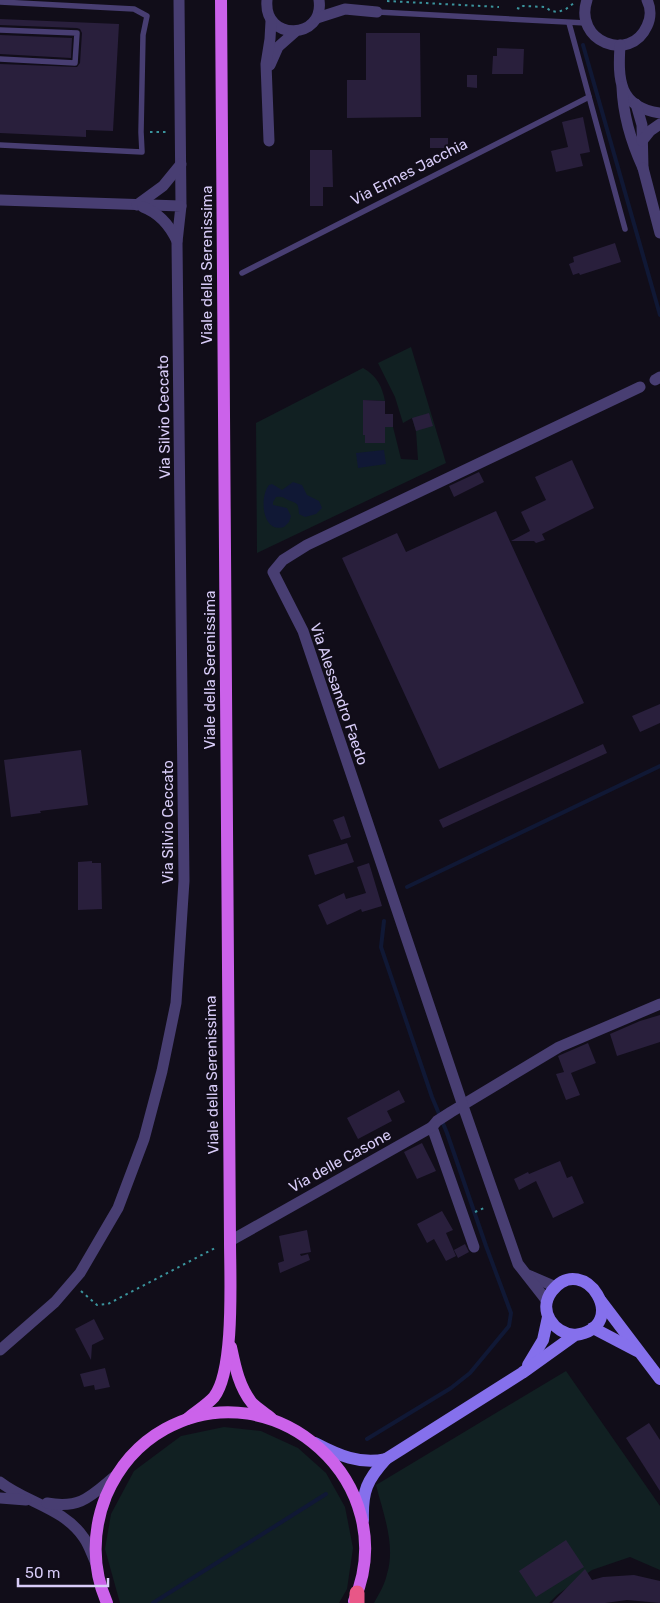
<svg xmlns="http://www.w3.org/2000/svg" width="660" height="1603" font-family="Rubik,sans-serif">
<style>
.green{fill:#112022}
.water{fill:#101835}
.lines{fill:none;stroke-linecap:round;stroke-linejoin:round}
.stream{stroke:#101835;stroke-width:4}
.building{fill:#291f3c}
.path{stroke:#3b949d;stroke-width:2;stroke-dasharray:2.5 4;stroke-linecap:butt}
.lane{stroke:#483e72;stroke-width:5.5}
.street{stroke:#483e72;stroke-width:11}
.secondary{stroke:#8570ec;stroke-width:12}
.primary{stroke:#cb62ea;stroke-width:12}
.highway{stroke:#e85787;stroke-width:15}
.labels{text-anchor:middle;stroke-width:4;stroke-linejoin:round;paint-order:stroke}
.street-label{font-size:15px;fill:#d8ccf8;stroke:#110d19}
</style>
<rect width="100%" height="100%" fill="#110d19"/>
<g class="green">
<path d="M411,347l35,116 -189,90 -1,-130 107,-55c14,8 19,18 22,33l-22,-1v35h2v7l20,1v-16h8l8,32 17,1 -2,-29 -4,-13 -9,5 -8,-26 -17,-34z"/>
<path d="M566,1371l94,135v64l-30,-13 -38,13 -35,25 -8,8h-175c5,-9 11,-19 13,-29 9,-29 -4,-61 -11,-89z"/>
<path d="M224,1427l37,4 37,17 28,25 19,34 8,41 -6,41 -8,14h-219l-15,-54 6,-35 23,-43 47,-35z"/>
</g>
<g class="water">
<path d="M384,450l2,14 -28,4 -2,-15z"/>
<path d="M293,482l9,3 5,10 12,6 3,7 -6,6 -11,3 -6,-3c-1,-12 -1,-10 -11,-14 -5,-3 -6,-4 -12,-3l-3,5v3l14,3 4,8 -2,6 -5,5c-22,7 -25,-30 -15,-42l3,-1 10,6z"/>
</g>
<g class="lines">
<g class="stream">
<path d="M583,45l77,270"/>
<path d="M407,887l253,-121"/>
<path d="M367,1439l84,-51 19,-15 39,-47 2,-13 -25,-67 -39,-113 -15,-36 -51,-150 3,-26"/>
<path d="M153,1603l173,-109"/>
</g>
</g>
<g class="building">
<path d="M0,19l119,5 -6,107 -27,-1v7l-86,-4v-69l77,3 3,-4 2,-30 -2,-4 -3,-1 -77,-3z"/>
<path d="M366,33h54l1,84 -74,1v-38h19z"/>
<path d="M0,35l72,3 -1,20 -71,-4z"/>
<path d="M497,48l27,1 -1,25h-31l1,-18h4z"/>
<path d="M467,75h10v13l-10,-1z"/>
<path d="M583,117l7,35 -10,2 3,12 -27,6 -5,-21 17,-4 -6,-25z"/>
<rect x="430" y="138" width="18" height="10"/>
<path d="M310,150h22l1,37h-10v19h-13z"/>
<path d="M615,243l6,19 -41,13 -1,-2 -6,2 -4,-11 5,-2 -1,-5z"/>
<path d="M363,400l22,1v13h8v13h-8v16h-20v-8h-2z"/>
<path d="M429,413l4,13 -17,5 -4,-13z"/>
<path d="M572,460l22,48 -52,26 3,6 -9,3 -2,-2h-23l19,-10 -9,-19 25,-12 -11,-23z"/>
<path d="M479,472l5,10 -30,15 -5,-11z"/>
<path d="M496,511l88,192 -145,66 -97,-211 55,-25 9,19z"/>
<path d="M660,704v19l-20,9 -8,-16z"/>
<path d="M603,744l4,9 -164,75 -4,-8z"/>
<path d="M81,750l7,55 -48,6 1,2 -30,4 -7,-57z"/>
<path d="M344,816l7,21 -10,3 -8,-20z"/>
<path d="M347,843l7,19 -39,13 -7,-20z"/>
<path d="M92,861v2h9l1,46 -24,1v-48z"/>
<path d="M369,863l13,43 -20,6 -1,-3 -34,16 -9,-20 26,-12 2,6 20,-6 -9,-26z"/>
<path d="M660,1015v27l-43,14 -7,-22 30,-13z"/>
<path d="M588,1043l8,20 -25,10 9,22 -14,5 -10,-26 8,-2 -6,-16z"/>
<path d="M399,1090l6,12 -18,9 5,10 -34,18 -11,-21z"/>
<path d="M422,1143l14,28 -19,8 -13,-27z"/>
<path d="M560,1161l7,17 5,-2 12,27 -31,15 -17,-37 -17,9 -5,-11 14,-7 1,2z"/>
<path d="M442,1211l11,19 -7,3 10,23 -10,5 -12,-22 -7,4 -10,-19z"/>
<path d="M307,1230l4,22 -11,2 1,2 7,-2 2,6 -30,13 -2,-10 6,-2 -5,-25z"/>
<path d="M465,1244l4,8 -11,6 -4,-8z"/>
<path d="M94,1319l10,20 -12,6 -1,15 -16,-31z"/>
<path d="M105,1368l5,19 -15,3 -1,-5 -10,2 -4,-13z"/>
<path d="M649,1423l11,17v51l-34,-53z"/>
<path d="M566,1540l18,27 -48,30 -17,-26z"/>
<path d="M585,1569l7,11 11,-3 31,-2 26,6v22l-33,-3 -22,3h-53z"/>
</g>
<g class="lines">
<g class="path">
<path d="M387,1l112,6"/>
<path d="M517,8l3,1 3,-3 22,1 6,4 7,1 8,-3 8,-6"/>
<path d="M150,132h18"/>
<path d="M475,1212l9,-4"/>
<path d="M81,1291l16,14 11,-1 109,-57"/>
</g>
<g class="lane">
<path d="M0,2l134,7 13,7 -4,19 -2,97 1,20 -142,-7"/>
<path d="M377,12l209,11"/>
<path d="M569,23l56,206"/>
<path d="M0,30l77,3 -2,30 -75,-4"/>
<path d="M242,273l347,-176"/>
</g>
<g class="street">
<path d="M179,0l2,206"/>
<path d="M267,0c-4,42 58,40 52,0"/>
<path d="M587,0c-14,41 43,64 60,26 4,-8 4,-18 0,-26"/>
<path d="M317,18l28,-9 32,3"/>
<path d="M620,45c-2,34 -2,62 40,68"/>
<path d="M270,65l8,-18 17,-15"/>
<path d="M622,87c1,27 10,57 21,81l-1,-43 -6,-21"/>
<path d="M269,141l-3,-77 4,-25 1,-18"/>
<path d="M642,141l8,-10 10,-7"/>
<path d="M643,168l17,65"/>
<path d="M0,200l181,6 -4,36 7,639 -8,122 -14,68 -18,68 -26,69 -38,65 -25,29 -55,48"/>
<path d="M137,205l26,-19 18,-22"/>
<path d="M143,207c16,6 27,19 34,34"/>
<path d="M655,380l5,-3"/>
<path d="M432,1127l42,120"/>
<path d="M230,1241l202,-114 5,-6 14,-9 108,-65 101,-43"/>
<path d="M528,1275l28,12"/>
<path d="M547,1301l-29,-37 -55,-158 -160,-475 -30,-59 10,-12 24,-15 333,-158"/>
<path d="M0,1482c27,21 64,26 84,56 5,7 8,17 12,25"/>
<path d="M0,1498l26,2"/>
<path d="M47,1503c33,6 43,-6 67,-26"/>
</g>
<g class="secondary">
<path d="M601,1301l59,78"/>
<path d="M593,1328l44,23"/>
<path d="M528,1365l15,-25 5,-23"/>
<path d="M315,1443c23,12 45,22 71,16"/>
<path d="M363,1520c-1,-29 4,-40 23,-61l136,-86 53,-38c58,-8 9,-85 -23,-44 -15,20 2,42 23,44"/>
</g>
<g class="primary">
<path d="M231,1347c4,19 8,40 21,56 5,5 13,10 19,15"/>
<path d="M187,1419c8,-7 20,-14 27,-22 21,-27 16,-121 16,-156l-9,-1241"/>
<path d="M107,1603c-15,-34 -15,-72 -1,-107 12,-28 32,-52 59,-67 110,-61 239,55 189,172"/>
</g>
<path class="highway" d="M357,1603v-10"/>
</g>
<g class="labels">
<g class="street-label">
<text transform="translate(409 172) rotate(-27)" y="5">Via Ermes Jacchia</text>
<text transform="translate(207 265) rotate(-90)" y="5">Viale della Serenissima</text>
<text transform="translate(164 417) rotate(-91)" y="5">Via Silvio Ceccato</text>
<text transform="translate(210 670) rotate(-90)" y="5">Viale della Serenissima</text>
<text transform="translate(339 694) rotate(71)" y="5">Via Alessandro Faedo</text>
<text transform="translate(168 822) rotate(-90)" y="5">Via Silvio Ceccato</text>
<text transform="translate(212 1075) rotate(-91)" y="5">Viale della Serenissima</text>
<text transform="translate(340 1161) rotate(-29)" y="5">Via delle Casone</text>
</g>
</g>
<path d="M18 1578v8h90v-8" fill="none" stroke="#d8ccf8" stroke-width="2.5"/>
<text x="25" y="1578" font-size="15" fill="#d8ccf8" stroke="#110d19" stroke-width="4" paint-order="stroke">50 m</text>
</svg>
